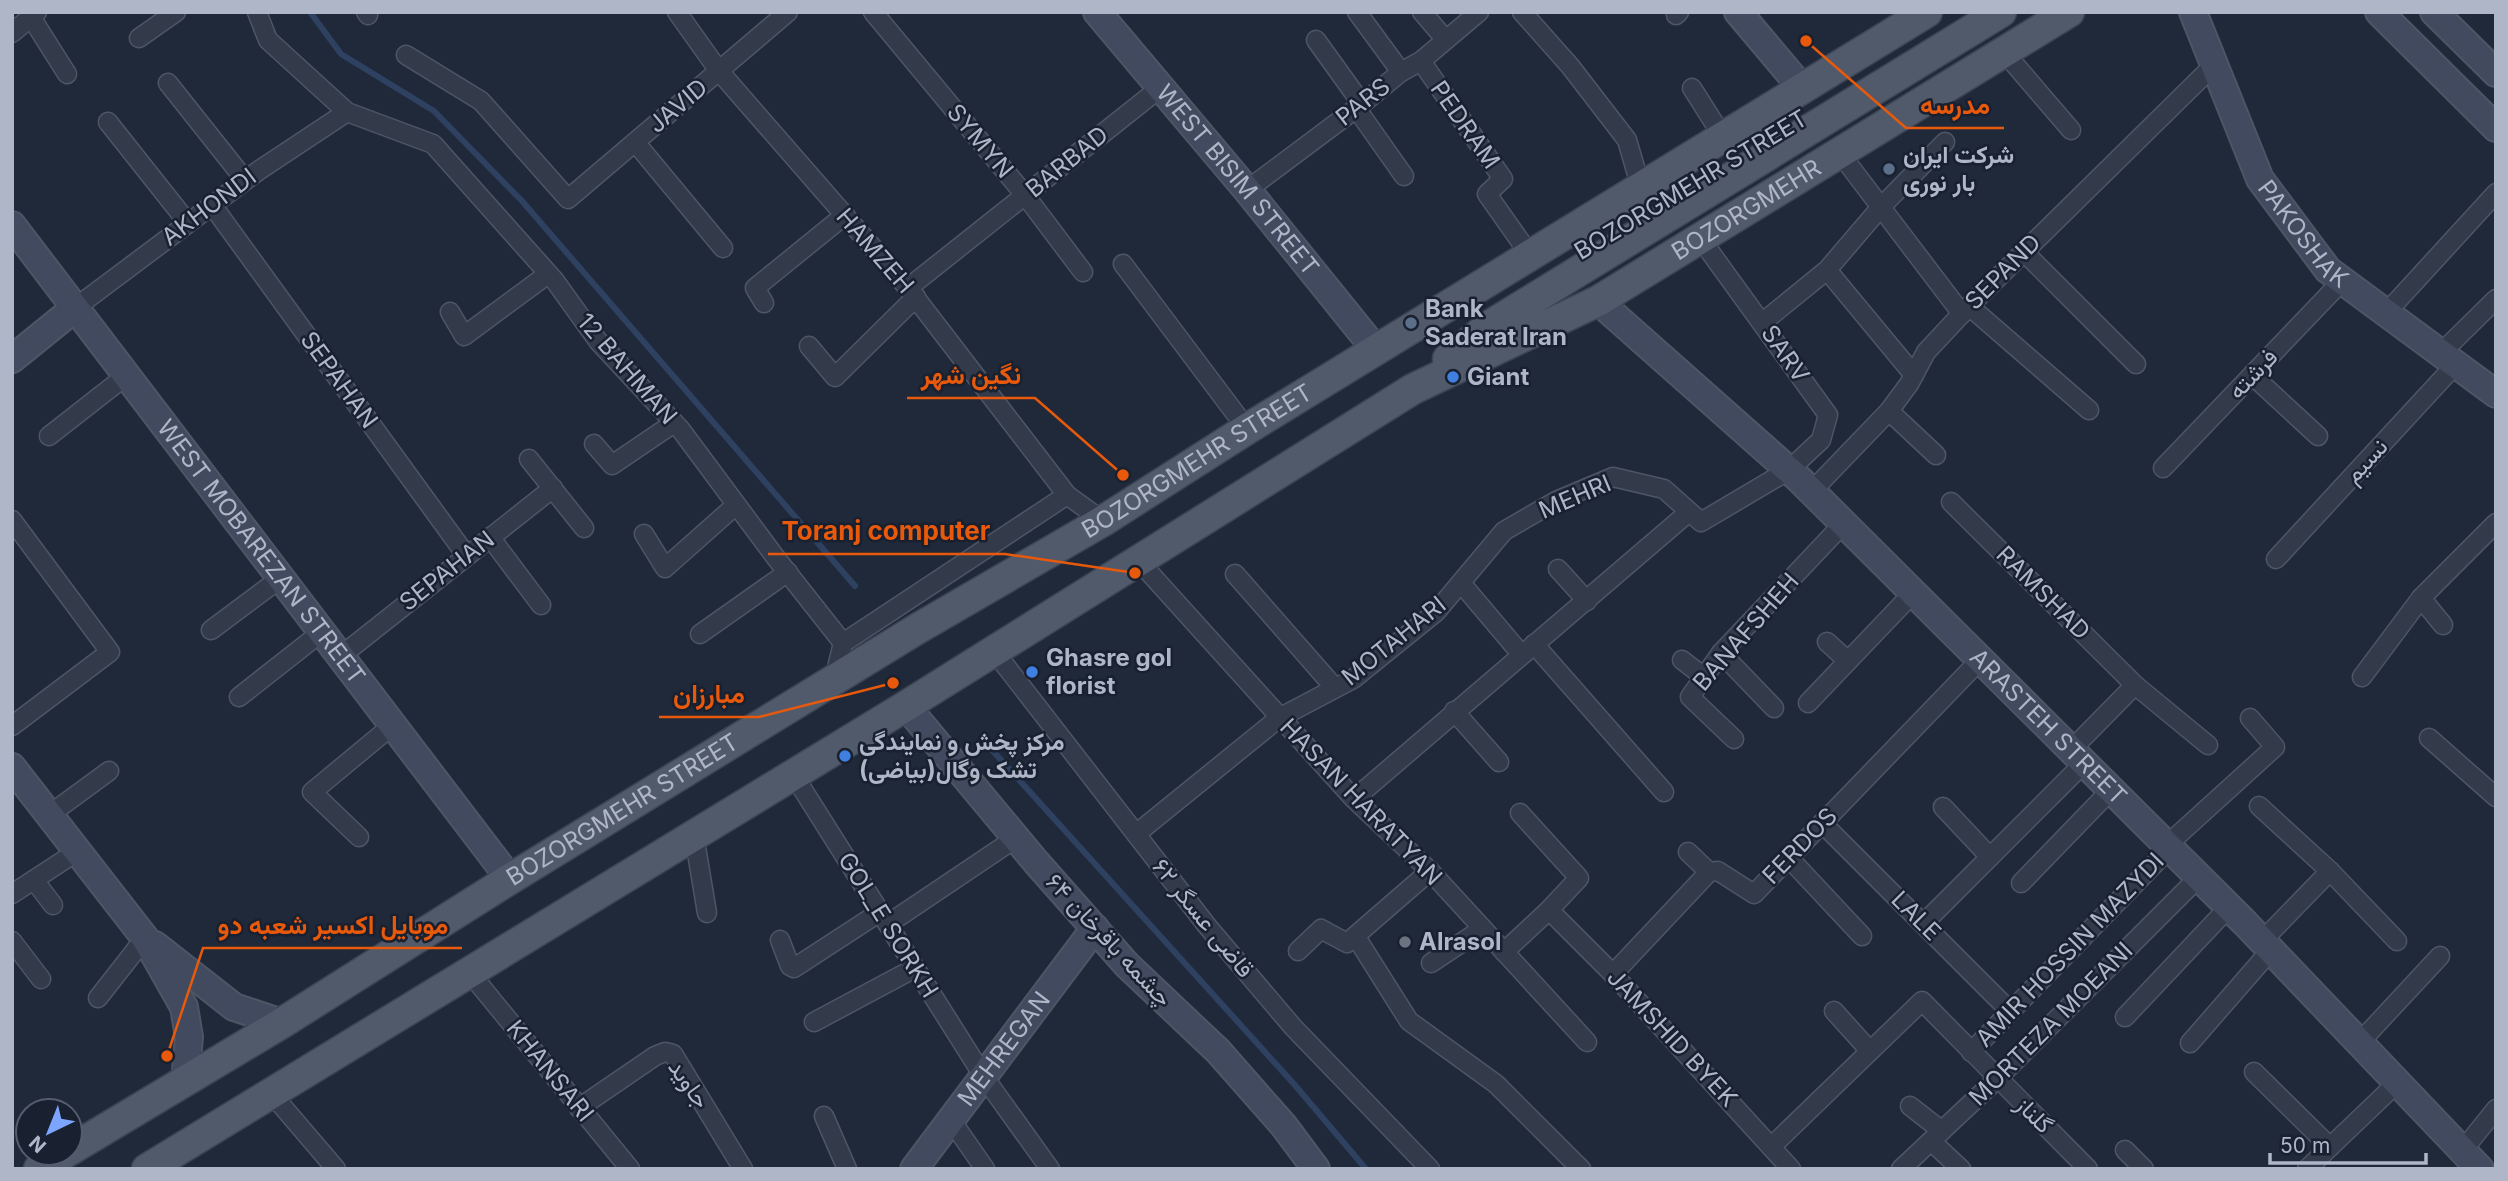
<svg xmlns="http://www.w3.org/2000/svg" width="2508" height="1181" font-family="Inter,Vazirmatn,sans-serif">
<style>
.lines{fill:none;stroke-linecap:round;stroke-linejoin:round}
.stream{stroke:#2f4161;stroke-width:6}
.street-casing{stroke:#4e5665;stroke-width:21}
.secondary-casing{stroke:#4e5665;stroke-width:30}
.primary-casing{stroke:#3c4454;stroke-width:33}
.street{stroke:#333b4b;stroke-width:18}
.secondary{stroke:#414a5e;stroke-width:26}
.primary{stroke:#515a6b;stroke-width:30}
.service-dot{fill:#5c6f8a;stroke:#19202f;stroke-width:2.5}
.shop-dot{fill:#3f7fe0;stroke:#19202f;stroke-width:2.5}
.worship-dot{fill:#6b7280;stroke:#19202f;stroke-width:2.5}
.labels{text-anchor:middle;stroke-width:5;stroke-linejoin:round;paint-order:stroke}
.street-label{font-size:24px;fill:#aeb6c7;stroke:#19202f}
.poi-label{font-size:24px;font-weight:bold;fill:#aeb6c7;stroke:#19202f;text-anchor:start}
.leader{fill:none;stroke:#e8590c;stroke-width:2.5}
.callout-dot{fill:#e8590c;stroke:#19202f;stroke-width:2.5}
.callout-label{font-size:26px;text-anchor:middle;font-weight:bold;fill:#e8590c;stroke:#19202f;stroke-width:5;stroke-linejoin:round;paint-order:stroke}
</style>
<rect width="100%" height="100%" fill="#1f293a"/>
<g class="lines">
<g class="stream">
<path d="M310,12l31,42 93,57 88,90 333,385"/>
<path d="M992,750l302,334 72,85"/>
</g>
<g class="street-casing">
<g id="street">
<path d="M257,12l11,28 79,72 86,32 122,137 43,60 83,89 95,128 67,85 -9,37"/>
<path d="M366,12l2,3"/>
<path d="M677,12l42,59 189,217 159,207 36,26"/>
<path d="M873,12l152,183 58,77"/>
<path d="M1357,12l44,60"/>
<path d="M1422,12l23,27"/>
<path d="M1522,12l48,54 57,74 14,48"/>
<path d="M1676,15l3,-3"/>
<path d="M31,17l36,57"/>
<path d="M12,33l25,-21"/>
<path d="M139,38l37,-26"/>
<path d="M1316,40l46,64"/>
<path d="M2004,52l67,78"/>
<path d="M406,55l75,46 87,98 220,-187"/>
<path d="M1421,61l82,118 -16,15 43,61"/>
<path d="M168,83l77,97"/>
<path d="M1692,88l31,49"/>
<path d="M1356,108l48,68"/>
<path d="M108,122l80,101"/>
<path d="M635,142l88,106"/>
<path d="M1839,152l123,162"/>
<path d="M1247,190l115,-86 39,-32 20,-11 58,-49"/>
<path d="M212,205l254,350"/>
<path d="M2023,251l113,113"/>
<path d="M1123,264l124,165"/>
<path d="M1827,270l87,105"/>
<path d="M908,288l252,-200"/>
<path d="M764,303l-9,-15 90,-73"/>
<path d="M1969,306l120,104"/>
<path d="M75,308l183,-137 89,-59"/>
<path d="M450,312l14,24 84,-62"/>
<path d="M2387,312l109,-119"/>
<path d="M1763,322l64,-52 53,-62 65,-66"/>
<path d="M809,346l26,31 81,-80"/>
<path d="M2441,353l55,-54"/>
<path d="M2252,375l66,61"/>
<path d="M1889,411l47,44"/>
<path d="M49,436l78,-61"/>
<path d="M594,444l18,21 62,-42"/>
<path d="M529,459l55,69"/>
<path d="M2163,468l180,-188"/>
<path d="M1811,492l78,-81 20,-27 17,-32 43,-46 244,-240"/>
<path d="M1951,502l184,183 73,60"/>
<path d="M12,520l98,132 -98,74"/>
<path d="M644,534l21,34 71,-63"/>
<path d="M490,537l51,68"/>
<path d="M1137,559l217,240 76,72 157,171"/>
<path d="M2276,559l180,-195"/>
<path d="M1558,569l29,32"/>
<path d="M1235,574l100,114"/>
<path d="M1461,583l60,71"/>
<path d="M2421,598l22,27"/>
<path d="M211,630l71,-53"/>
<path d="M700,634l88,-62"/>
<path d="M1827,642l21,19"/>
<path d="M843,643l224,-148"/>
<path d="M1534,644l130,148"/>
<path d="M994,651l214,276 85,100 137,142"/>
<path d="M1721,653l53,55"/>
<path d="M342,655l211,-167"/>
<path d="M1682,660l22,17"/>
<path d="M2362,677l59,-79 75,-75"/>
<path d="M239,697l84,-66"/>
<path d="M1808,703l105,-110"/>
<path d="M1454,711l45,51"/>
<path d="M2429,738l67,59"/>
<path d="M1734,739l-44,-42 31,-44 122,-129"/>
<path d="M2071,750l64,-65"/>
<path d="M793,774l191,303 66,92"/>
<path d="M1354,799l335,-287"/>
<path d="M2259,806l71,65 67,70"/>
<path d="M1943,807l47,50"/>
<path d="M49,815l60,-44"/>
<path d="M1822,823l187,187"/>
<path d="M1136,834l143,-116 74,-39 83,-67 68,-81 52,-30 57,-24 51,12 37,33 88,-52 32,-30 7,-25 -128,-177"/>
<path d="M694,835l13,78"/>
<path d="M359,837l-47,-45 82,-68"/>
<path d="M2167,845l108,-98 -25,-29"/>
<path d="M1688,852l21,20 9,-1 36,23 226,-234"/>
<path d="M1789,858l73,78"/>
<path d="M34,880l19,25"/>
<path d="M2021,883l90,-93"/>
<path d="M12,894l66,-43"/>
<path d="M1549,910l64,64 178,195"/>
<path d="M888,924l128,-86"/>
<path d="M1923,924l161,-161"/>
<path d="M1356,937l53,84 87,63 85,85"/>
<path d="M780,940l10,26 4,2 86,-56"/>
<path d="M12,941l29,38"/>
<path d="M2262,941l68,-70"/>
<path d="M1298,951l23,-22 26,14 83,-72"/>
<path d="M1504,952l45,-42 30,-32 -59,-65"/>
<path d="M1431,963l51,-34"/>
<path d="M470,973l160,196"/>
<path d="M1613,974l96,-102"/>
<path d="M98,998l47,-60"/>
<path d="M1834,1011l36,40"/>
<path d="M2125,1017l104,-110"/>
<path d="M814,1022l101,-54"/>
<path d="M2360,1042l80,-86"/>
<path d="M2190,1043l81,-93"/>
<path d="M1971,1052l199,-204"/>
<path d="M2254,1072l76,75"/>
<path d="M271,1093l65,76"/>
<path d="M1910,1106l32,25"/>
<path d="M579,1108l76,-52 10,-4 8,2 70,115"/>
<path d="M824,1116l23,53"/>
<path d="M951,1120l34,49"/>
<path d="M1931,1141l30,28"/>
<path d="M1772,1146l150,-145 166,168"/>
<path d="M2125,1150l19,19"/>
<path d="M2463,1150l33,-41"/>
<path d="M1901,1169l96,-90 202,-202"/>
<path d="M2307,1169l91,-87"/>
</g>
</g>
<g class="secondary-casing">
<g id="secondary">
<path id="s1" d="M1097,12l150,178 129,160"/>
<path d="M1738,12l64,76"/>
<path id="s2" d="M2193,12l67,167 68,91 168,124"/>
<path d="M2379,12l117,116"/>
<path d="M2434,12l62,61"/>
<path id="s3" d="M12,225l498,654"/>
<path id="s4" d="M1598,301l202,179 445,443 235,246"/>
<path d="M12,359l63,-51"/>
<path d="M906,706l130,156 91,103 91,86 66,75 32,43"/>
<path d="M12,767l133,171 39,69 5,30 -4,44"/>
<path d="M155,945l79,62 48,16"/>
<path id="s5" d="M914,1169l181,-241"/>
</g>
</g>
<g class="primary-casing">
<g id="primary">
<path d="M1448,359l41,-33 512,-314"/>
<path id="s6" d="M70,1150l212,-127 228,-144 407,-250 186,-108 144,-92 680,-417"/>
<path d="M39,1169l26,-16"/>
<path id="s7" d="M147,1169l759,-463 507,-317 185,-88 471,-289"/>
</g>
</g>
<use href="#street" class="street"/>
<use href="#secondary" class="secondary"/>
<use href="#primary" class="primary"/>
</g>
<g class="service-dot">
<circle cx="1889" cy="169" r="7"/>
<circle cx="1411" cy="323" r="7"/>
</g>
<g class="shop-dot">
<circle cx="1453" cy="377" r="7"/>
<circle cx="1032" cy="672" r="7"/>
<circle cx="845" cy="756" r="7"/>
</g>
<circle class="worship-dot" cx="1405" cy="942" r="7"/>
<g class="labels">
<g class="street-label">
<text transform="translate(1363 102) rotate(-38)" y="8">PARS</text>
<text transform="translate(678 106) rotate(-40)" y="8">JAVID</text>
<text transform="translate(1465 125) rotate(55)" y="8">PEDRAM</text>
<text transform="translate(980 141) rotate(50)" y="8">SYMYN</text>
<text transform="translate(1067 162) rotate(-39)" y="8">BARBAD</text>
<text dy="8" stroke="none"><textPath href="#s1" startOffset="219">WEST BISIM STREET</textPath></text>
<text transform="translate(1691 185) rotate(-31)" y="8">BOZORGMEHR STREET</text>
<text transform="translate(209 207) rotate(-37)" y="8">AKHONDI</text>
<text dy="8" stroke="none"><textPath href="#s7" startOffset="1866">BOZORGMEHR</textPath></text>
<text dy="8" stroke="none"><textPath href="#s2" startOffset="250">PAKOSHAK</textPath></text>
<text transform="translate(875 251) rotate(49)" y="8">HAMZEH</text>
<text transform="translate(2003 272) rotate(-45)" y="8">SEPAND</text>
<text transform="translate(1785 354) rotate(55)" y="8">SARV</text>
<text transform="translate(627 369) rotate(49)" y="8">12 BAHMAN</text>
<text transform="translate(2253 374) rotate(-46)" y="8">فرشته</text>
<text transform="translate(339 380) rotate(54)" y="8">SEPAHAN</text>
<text dy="8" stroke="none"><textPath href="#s6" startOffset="1321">BOZORGMEHR STREET</textPath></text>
<text transform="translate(2366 461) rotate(-47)" y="8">نسیم</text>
<text transform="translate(1575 497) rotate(-23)" y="8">MEHRI</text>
<text dy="8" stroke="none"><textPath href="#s3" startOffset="411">WEST MOBAREZAN STREET</textPath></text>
<text transform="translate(447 571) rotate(-38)" y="8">SEPAHAN</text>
<text transform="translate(2043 593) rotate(45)" y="8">RAMSHAD</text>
<text transform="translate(1746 632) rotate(-49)" y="8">BANAFSHEH</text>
<text transform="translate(1394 641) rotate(-39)" y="8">MOTAHARI</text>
<text dy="8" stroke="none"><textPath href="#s4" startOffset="620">ARASTEH STREET</textPath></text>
<text transform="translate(1361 802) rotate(46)" y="8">HASAN HARATYAN</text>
<text dy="8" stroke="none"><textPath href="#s6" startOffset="649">BOZORGMEHR STREET</textPath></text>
<text transform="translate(1800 846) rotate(-46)" y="8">FERDOS</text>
<text transform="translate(1916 916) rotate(45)" y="8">LALE</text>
<text transform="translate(1203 918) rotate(51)" y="8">قاضی عسگر ۶۲</text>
<text transform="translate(888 925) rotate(58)" y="8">GOL_E SORKH</text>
<text transform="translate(1109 940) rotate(47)" y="8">چشمه باقرخان ۶۴</text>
<text transform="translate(2070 950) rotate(-46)" y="8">AMIR HOSSIN MAZYDI</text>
<text transform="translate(2051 1024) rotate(-45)" y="8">MORTEZA MOEANI</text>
<text transform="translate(1672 1038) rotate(47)" y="8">JAMSHID BYEK</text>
<text dy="8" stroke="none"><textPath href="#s5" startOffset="150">MEHREGAN</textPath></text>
<text transform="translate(550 1071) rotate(51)" y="8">KHANSARI</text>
<text transform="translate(689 1084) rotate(55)" y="8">جاوید</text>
<text transform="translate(2034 1115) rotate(45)" y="8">گلناز</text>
</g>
<g class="poi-label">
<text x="1903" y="163">شرکت ایران<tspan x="1903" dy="28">بار نوری</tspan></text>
<text x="1425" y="317">Bank<tspan x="1425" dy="28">Saderat Iran</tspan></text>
<text x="1467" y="385">Giant</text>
<text x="1046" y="666">Ghasre gol<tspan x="1046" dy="28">florist</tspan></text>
<text x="859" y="750">مرکز پخش و نمایندگی<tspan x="859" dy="28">تشک وگال(بیاضی)</tspan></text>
<text x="1419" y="950">Alrasol</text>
</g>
</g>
<path class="leader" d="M1806 41L1906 128H2004M1123 475L1035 398H907M1135 573L1005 554H768M893 683L759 717H659M167 1056L203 948H462"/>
<g class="callout-dot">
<circle cx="1806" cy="41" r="7"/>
<circle cx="1123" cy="475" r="7"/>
<circle cx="1135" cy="573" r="7"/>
<circle cx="893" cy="683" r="7"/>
<circle cx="167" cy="1056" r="7"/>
</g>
<g class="callout-label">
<text x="1955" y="114">مدرسه</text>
<text x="971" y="384">نگین شهر</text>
<text x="886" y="540">Toranj computer</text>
<text x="709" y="703">مبارزان</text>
<text x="333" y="934">موبایل اکسیر شعبه دو</text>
</g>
<rect width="2508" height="1181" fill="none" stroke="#aeb6c7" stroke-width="28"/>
<g transform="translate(49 1132) rotate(223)"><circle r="33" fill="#19202f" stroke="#555c6c" stroke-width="2"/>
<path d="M0-5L12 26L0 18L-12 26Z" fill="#7ba5ff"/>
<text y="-10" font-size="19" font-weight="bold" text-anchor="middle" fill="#aeb6c7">N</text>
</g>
<path d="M2270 1153v10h156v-10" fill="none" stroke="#aeb6c7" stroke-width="3.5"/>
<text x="2280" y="1153" font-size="21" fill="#aeb6c7" stroke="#19202f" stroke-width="5" paint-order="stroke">50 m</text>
</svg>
